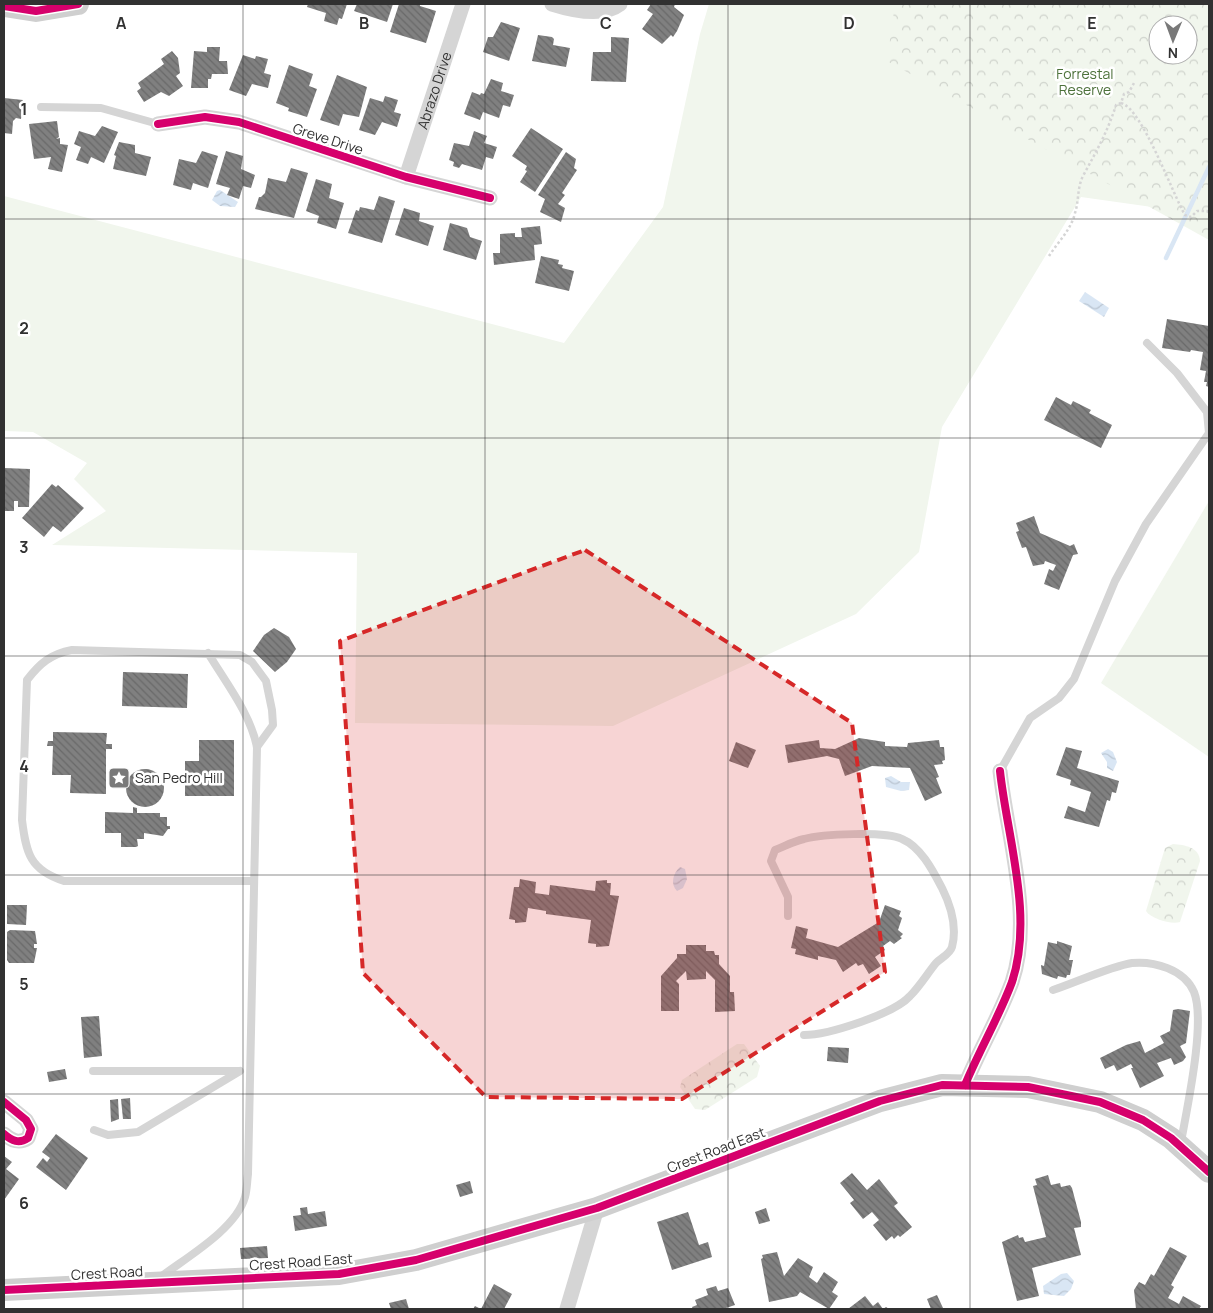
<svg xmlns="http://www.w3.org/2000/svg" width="1213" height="1313" font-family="Manrope,sans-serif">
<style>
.green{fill:#f1f6ed;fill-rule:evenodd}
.forest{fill:url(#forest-crowns);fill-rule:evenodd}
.water{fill:url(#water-waves)}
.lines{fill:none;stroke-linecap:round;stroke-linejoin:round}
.stream{stroke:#d9e6f4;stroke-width:4.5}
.building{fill:url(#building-back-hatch)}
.path{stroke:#d5d5d5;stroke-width:2.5;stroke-dasharray:2.5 2.5;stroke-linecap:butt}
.lane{stroke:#d5d5d5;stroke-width:8}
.street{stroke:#d5d5d5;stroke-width:15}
.secondary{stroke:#cfcfcf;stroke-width:22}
.cycleway-casing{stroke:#fff;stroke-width:11}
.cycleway{stroke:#d6006c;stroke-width:8}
.marked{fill:#d62828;fill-opacity:0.2;stroke:#d62828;stroke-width:4;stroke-dasharray:10 6;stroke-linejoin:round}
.grid{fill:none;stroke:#313131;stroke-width:1;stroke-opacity:0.55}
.labels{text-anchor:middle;stroke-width:5;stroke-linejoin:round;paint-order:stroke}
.park-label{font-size:14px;fill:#4c713a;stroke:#fff}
.street-label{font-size:14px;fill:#313131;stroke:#fff}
.poi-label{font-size:14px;fill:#313131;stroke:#fff;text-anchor:start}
.grid-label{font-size:16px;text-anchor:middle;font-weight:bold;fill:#313131;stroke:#fff;stroke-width:5;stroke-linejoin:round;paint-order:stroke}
</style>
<defs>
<pattern id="forest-crowns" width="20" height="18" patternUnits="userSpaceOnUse" patternTransform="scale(1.25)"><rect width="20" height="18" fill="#f1f6ed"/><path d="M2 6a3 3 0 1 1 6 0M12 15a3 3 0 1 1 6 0" fill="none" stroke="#cfd3cc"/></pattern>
<pattern id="water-waves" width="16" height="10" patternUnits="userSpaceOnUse" patternTransform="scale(1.25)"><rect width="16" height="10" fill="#d9e6f4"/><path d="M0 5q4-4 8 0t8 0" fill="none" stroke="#bbc6d2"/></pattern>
<pattern id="building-back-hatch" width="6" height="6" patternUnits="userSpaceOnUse" patternTransform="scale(1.25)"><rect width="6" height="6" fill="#808080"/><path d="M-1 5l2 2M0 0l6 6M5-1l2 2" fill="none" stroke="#696969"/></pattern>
</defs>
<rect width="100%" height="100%" fill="#fff"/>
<g class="green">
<path d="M709,4h500v211l-128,-18 -139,230 -23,125 -63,62 -243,112 -258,-3 2,-170 -305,-8 54,-34 -32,-32 13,-16 -54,-31 -29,-1v-235l560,147 99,-136 37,-173zM1158,25h30v30h-30z"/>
<path d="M1209,501v256l-108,-74z"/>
</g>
<g class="forest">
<path d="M895,4h314v236l-322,-179zM1158,25h30v30h-30z"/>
<path d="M1173,844c12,1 26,3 27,17l-20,61c-8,3 -29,-3 -34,-11l19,-63z"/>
<path d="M737,1044h7l16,22 -3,11 -52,33 -10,-1 -15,-22 2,-7z"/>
</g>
<g class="water">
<path d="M220,190l18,12 -3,5 -15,-1 -8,-6 5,-9z"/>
<path d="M1085,292l24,16 -5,9 -25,-16z"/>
<path d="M1108,749l5,3 4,10 -4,9 -6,-3v-6l-6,-9z"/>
<path d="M891,776l10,6h9l-1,8 -8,1 -15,-4 -1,-9z"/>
<path d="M680,867l5,2 2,10 -4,9 -6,3c-7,-7 -4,-18 3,-24z"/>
<path d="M1067,1273l7,8 -3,8 -7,7 -20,-2 -1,-8 18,-12z"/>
</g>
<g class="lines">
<path class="stream" d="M1166,258l43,-91"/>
</g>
<g class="building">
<path d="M308,4h39l-5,15 -3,-1 -2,7 -13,-4 2,-8 -19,-6z"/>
<path d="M357,4h36l-6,18 -33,-11z"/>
<path d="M399,4h21v2l16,5 -10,32 -36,-11z"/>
<path d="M651,4h24l-1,3 10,8 -7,16 -4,6 -2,-2 -9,9 -20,-15 11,-15 -6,-4z"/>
<path d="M501,22l19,6 -11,33 -26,-9 5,-15h5z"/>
<path d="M538,35l14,2 2,2 -1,6 17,3 -4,19 -34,-6z"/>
<path d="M611,37l18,1 -3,44 -35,-1 2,-29h18z"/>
<path d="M207,47h13l-1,14h8l1,13h-16l-1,5h-3v9h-17l3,-37 13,1z"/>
<path d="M172,51l6,7 2,15 -4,3 7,10 -14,10 -8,-4 -17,10 -7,-11 4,-3 -3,-5 26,-19 -3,-5z"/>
<path d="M243,55l12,4 1,-3 12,3 -4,14 7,2 -3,13 -16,-4 -6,12 -17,-6z"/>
<path d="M289,65l24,9 -4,12 8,3 -10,28 -19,-6 1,-3 -13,-5z"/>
<path d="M337,75l30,12 -8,30 -16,-3 -4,12 -19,-6z"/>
<path d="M491,79l12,4 -2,8 13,4 -4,12 -7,-2 -4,13 -16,-6 -3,8 -16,-6 8,-22 8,3 1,-2 3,1z"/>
<path d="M385,96l13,4 -4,12 7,2 -4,13 -15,-5 -7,13 -16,-5 11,-32 13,4z"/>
<path d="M4,98l19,2 -2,19 -5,-1 -3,3 -1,13 -8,-1z"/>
<path d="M57,121l2,16 -3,2 4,-1v6l8,1 -6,27 -14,-3 3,-12 -17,2 -5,-35z"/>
<path d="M102,126l16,6 -14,31 -13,-6 -3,7 -12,-4 5,-13 -7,-3 5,-13 16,5z"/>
<path d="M531,128l32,21 -28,43 -15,-10 7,-11 -2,-1 2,-4 -15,-10z"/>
<path d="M474,131l13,5 -3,7 13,4 -4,12 -7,-2 -4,13 -20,-6 -3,4 -6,-2 1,-4 -5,-2 5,-17 15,3z"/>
<path d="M119,142l16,3v8l16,4 -5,19 -33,-7 3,-13 -2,-1z"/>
<path d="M202,151l16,5 -10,32 -15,-5 -2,7 -18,-5 6,-26 17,4z"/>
<path d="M226,151l17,5 -2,13 14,6 -4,13 -8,-2 -4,13 -12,-4 3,-7 -14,-4z"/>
<path d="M566,152l10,7 -2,9 3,2 -15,23 3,2 -7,9 7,4 -4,14 -21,-10 5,-13 -7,-4z"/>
<path d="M291,168l17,5 -14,45 -39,-9 4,-12h2l4,-4 3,-15 18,4z"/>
<path d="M316,179l16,5 -3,14 15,5 -8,26 -19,-6 2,-7 -13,-5z"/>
<path d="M379,196l16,5 -13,42 -34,-10 8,-23 3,1 1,-4 14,3z"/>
<path d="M404,208l16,5 -1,8 15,5 -6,20 -33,-11z"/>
<path d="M450,223l17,5 3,9 12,4 -6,19 -33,-10z"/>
<path d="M540,226l2,18 -8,1 1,15 -41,5 -1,-12h7v-19l15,-1v4h7l-1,-9z"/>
<path d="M541,256l18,4 -1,4 5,1 -1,3 12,3 -5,20 -34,-8z"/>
<path d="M1167,319l42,7v61l-3,-1 1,-4h-3l2,-11 -6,-1 3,-18 -12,-2 -1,2 -28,-4z"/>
<path d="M1056,397l15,8 2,-4 18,9 -2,3 23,12 -11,23 -57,-28z"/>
<path d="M4,468l26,1 -1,38h-11v-6h-4v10h-10z"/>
<path d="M52,484l4,3 2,-2 26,23 -23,24 -8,-6 -9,11 -22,-19z"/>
<path d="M1034,516l6,17 30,13 4,-2 4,10 -5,1 -14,35 -15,-6 5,-15 4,2 3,-6 -11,-4 -1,3 -11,2 -7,-19 -4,1 -6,-16 3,-1 -3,-8z"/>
<path d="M274,628l15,9 7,12 -9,13 -12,10 -22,-21 11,-16z"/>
<path d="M123,672l65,2 -1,34 -65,-2z"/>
<path d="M53,732l54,1 -1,11h6v5h-6v45l-36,-1 1,-18h-19l1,-29h-6l1,-5h5z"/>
<path d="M859,738l26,4v4l22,1 1,-4 31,-3 1,7h4l1,13 -3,1 1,3 -9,1 5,12 -3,1 6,15 -17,8 -15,-33 -38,-2 -27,10 -6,-17 -12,-3 -39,7 -3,-18 34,-5 1,8 15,1z"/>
<path d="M199,740h35v56h-49v-35h14z"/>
<path d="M736,742l20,8 -8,18 -19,-7z"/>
<path d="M1066,747l16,4 -5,17 42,13 -3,12 -4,-1 -2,9 -3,-1 -8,27 -35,-9 4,-12 17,6 6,-20 -21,-7 1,-5 -15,-5z"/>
<circle cx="145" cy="788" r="19"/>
<path d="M133,807l4,1v5h23v4h7v9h3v3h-2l-5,7 -19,-3v6h-7l1,7 -2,1h-15v-14h-16v-21l28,1z"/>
<path d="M520,879l16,3 -1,11 14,2 1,-10 45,6 1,-10 11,-1v3h4l-1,12 9,1 -10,50 -13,1v-3l-8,-1 3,-23 -45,-6v-3l-18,-3 -2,14 -11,1v-3l-6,-1 5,-32h5z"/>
<path d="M7,905h20l-1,20 -19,-1z"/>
<path d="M885,905l16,6 -2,5 3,2 -4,12 5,4 -3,3 2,1 -8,6 -4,-3 -7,5 2,4 -10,7 6,9 -12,8 -6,-10 -5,2 -2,-3 -13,9 -7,-12 -18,-4v4l-23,-6 1,-5 -5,-1 5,-22 12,3 -2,9 32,9 41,-25z"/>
<path d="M10,930l25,1 2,13h-3v4h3l-3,15h-25l-2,-3v-28z"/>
<path d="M1057,941l15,5 -3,14h4l-3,15h-3l-1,3 -8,-2 -1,3 -15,-5 -1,-9 3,1 4,-24 9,2z"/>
<path d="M686,945h20v6h8l1,4h4v9l11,12v16h4l1,19 -20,1v-32l-9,-9v8l-19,1 -1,-9 -10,10 3,3v27h-18v-35l16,-18v-4h9z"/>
<path d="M1178,1009l12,2 -4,32 -6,3 6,11 -3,4 -9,4 -3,-7 -14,5 7,13 -24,12 -9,-20h2l-2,-4 -14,7 -3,-6 -9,4 -5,-11 26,-13 14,-4 5,12 19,-10 -4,-7 10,-5 3,-21z"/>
<path d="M99,1016l3,40 -18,2 -3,-41z"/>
<path d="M828,1047l21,1 -1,15 -21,-2z"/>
<path d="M65,1069l2,10 -18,3 -2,-10z"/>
<path d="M130,1098l1,21h-8l-2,-20z"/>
<path d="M118,1099l1,20 -8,3 -1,-22z"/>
<path d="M56,1134l32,24 -22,32 -30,-23 7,-9 4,4 3,-4 -8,-6z"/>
<path d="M4,1156l8,6 -6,7 13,10 -15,21z"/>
<path d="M852,1173l15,17 12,-11 19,24 -4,3 18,21 -12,10 -2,-2 -4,4 -2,-3 -6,5 -13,-16 6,-5 -7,-8 -9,7 -13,-16 4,-3 -14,-17z"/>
<path d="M1048,1175l3,10 9,-2 1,4 9,-2 2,3 9,34v5l-7,1 7,27 -49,13 7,28 -22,5 -15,-59 16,-7 1,3 4,-1 2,5 21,-5 -13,-51 4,-1 -2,-6z"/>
<path d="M470,1181l3,12 -13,4 -4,-12z"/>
<path d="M307,1207l1,7 17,-3 2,15 -32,5 -2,-15 8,-1 -1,-7z"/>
<path d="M766,1208l4,13 -11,3 -4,-12z"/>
<path d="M688,1212l11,33 9,-3 4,15 -40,13 -15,-48z"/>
<path d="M267,1246l1,12 -27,1 -1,-11z"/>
<path d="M1170,1247l17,9 -16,29 3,2 -6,11 11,6 4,-8 18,10 -2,3h-63l-2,-19 5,-8 6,3 6,-11 3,2z"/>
<path d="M777,1252l7,24 14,-18 15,9 -4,10 8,6 7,-11 14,10 -6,10 6,4 -9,13 -29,-17 -3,4 -28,6 -8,-43 2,-1 -1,-3z"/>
<path d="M494,1284l18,10 -8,15h-31l2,-3 6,3z"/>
<path d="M716,1286l2,5 10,-3 7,17 -12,4h-30l-1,-2 5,-2 -2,-5 13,-5 -2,-6z"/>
<path d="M937,1295l6,13 -12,1 -4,-10z"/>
<path d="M865,1296l8,10 5,-4 5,7 3,-2 3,2h-41z"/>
<path d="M406,1299l3,10h-18l-2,-6z"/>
</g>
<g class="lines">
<g class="path">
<path d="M1121,103c21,5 52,92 64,112l6,2 6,-6h10l2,2"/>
<path d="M1049,256c9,-14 22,-26 26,-43 4,-12 2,-25 8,-37 13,-24 25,-45 33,-71l5,-2 3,-9 5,-2 5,-9"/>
</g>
<g class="lane">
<path d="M41,107l60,1 57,16"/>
<path d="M1000,771l30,-53 29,-20 15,-19 41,-98 31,-57 63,-91 -2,-21 -30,-39 -30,-30"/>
<path d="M254,881h-190c-34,-11 -38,-28 -42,-61l5,-140c13,-17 24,-26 45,-30l168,5 12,7 14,19 6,29 1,15 -16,22"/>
<path d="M788,916v-19l-17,-36 4,-11c10,-4 19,-9 29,-11 18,-5 81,-8 98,0 19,8 31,32 40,49 9,18 15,40 10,59 -2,7 -11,11 -16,16 -9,11 -16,23 -26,33 -16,18 -82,39 -106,39"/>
<path d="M1053,990c21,-7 59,-24 79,-27 22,-2 52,6 62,29 12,30 -7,116 -13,150"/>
<path d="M93,1071h145"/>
<path d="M94,1130l14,5 30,-3 102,-61"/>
<path d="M162,1276c25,-19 74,-47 83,-79 2,-7 2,-15 3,-23l9,-427c-7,-34 -31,-64 -49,-94"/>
</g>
<g class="street">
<path d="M552,4c19,6 50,14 68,0"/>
<path d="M158,124l47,-7 34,5 167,55 84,21"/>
<path id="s1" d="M406,177l57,-173"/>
<path d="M965,1085c14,-34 34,-68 47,-103 22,-66 -5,-145 -12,-211"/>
<path d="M4,1102l22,18 5,9 -3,9c-9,6 -16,3 -24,-4"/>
<path d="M567,1309l30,-101"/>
</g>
<g class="secondary">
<path d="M4,6l32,5 42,-7"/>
<path d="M4,1290l335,-16 77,-14 181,-52 283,-107 62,-16 86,2 72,15 43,18 28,18 38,34"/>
</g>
<g class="cycleway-casing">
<g id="cycleway">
<path d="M4,6l32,5 42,-7"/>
<path d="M158,124l47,-7 34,5 167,55 84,21"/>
<path d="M965,1085c14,-34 34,-68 47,-103 22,-66 -5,-145 -12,-211"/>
<path d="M4,1102l22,18 5,9 -3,9c-9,6 -16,3 -24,-4"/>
<path d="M4,1290l335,-16 77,-14 181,-52 283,-107 62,-16 86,2 72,15 43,18 28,18 38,34"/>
</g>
</g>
<use href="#cycleway" class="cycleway"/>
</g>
<path class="marked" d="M585,550l267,173 33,249 -203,127 -196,-2 -123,-124 -23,-332z"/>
<path class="grid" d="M243,4v1305M485,4v1305M728,4v1305M970,4v1305M4,219h1205M4,438h1205M4,656h1205M4,875h1205M4,1094h1205"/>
<defs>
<g id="sight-square" transform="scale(1.125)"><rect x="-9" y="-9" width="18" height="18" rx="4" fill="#797979" stroke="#fff"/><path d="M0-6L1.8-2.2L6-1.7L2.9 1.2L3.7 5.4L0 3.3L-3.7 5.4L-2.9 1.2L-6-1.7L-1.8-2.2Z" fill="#fff"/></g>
</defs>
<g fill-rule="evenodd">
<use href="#sight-square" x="119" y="778"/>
</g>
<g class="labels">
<g class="park-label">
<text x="1085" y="79">Forrestal<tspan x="1085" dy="16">Reserve</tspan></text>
</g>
<g class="street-label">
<text dy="5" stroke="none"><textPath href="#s1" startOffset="91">Abrazo Drive</textPath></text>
<text transform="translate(328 139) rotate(18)" y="5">Greve Drive</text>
<text transform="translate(716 1150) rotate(-21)" y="5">Crest Road East</text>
<text transform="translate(301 1262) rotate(-4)" y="5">Crest Road East</text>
<text transform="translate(107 1273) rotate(-3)" y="5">Crest Road</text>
</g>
<g class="poi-label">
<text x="135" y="783">San Pedro Hill</text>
</g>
</g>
<g class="grid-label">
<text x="121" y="29">A</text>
<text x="364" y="29">B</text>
<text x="606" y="29">C</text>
<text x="849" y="29">D</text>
<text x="1092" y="29">E</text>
<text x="24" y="115">1</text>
<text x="24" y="334">2</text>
<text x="24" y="553">3</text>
<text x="24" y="772">4</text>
<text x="24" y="990">5</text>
<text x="24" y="1209">6</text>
</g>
<rect width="1213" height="1313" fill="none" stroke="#313131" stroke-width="10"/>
<g transform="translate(1173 40) rotate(181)"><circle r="24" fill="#ffffff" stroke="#adadad"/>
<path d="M0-4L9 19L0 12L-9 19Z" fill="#797979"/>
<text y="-8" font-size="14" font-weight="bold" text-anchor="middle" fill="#313131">N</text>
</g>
</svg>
